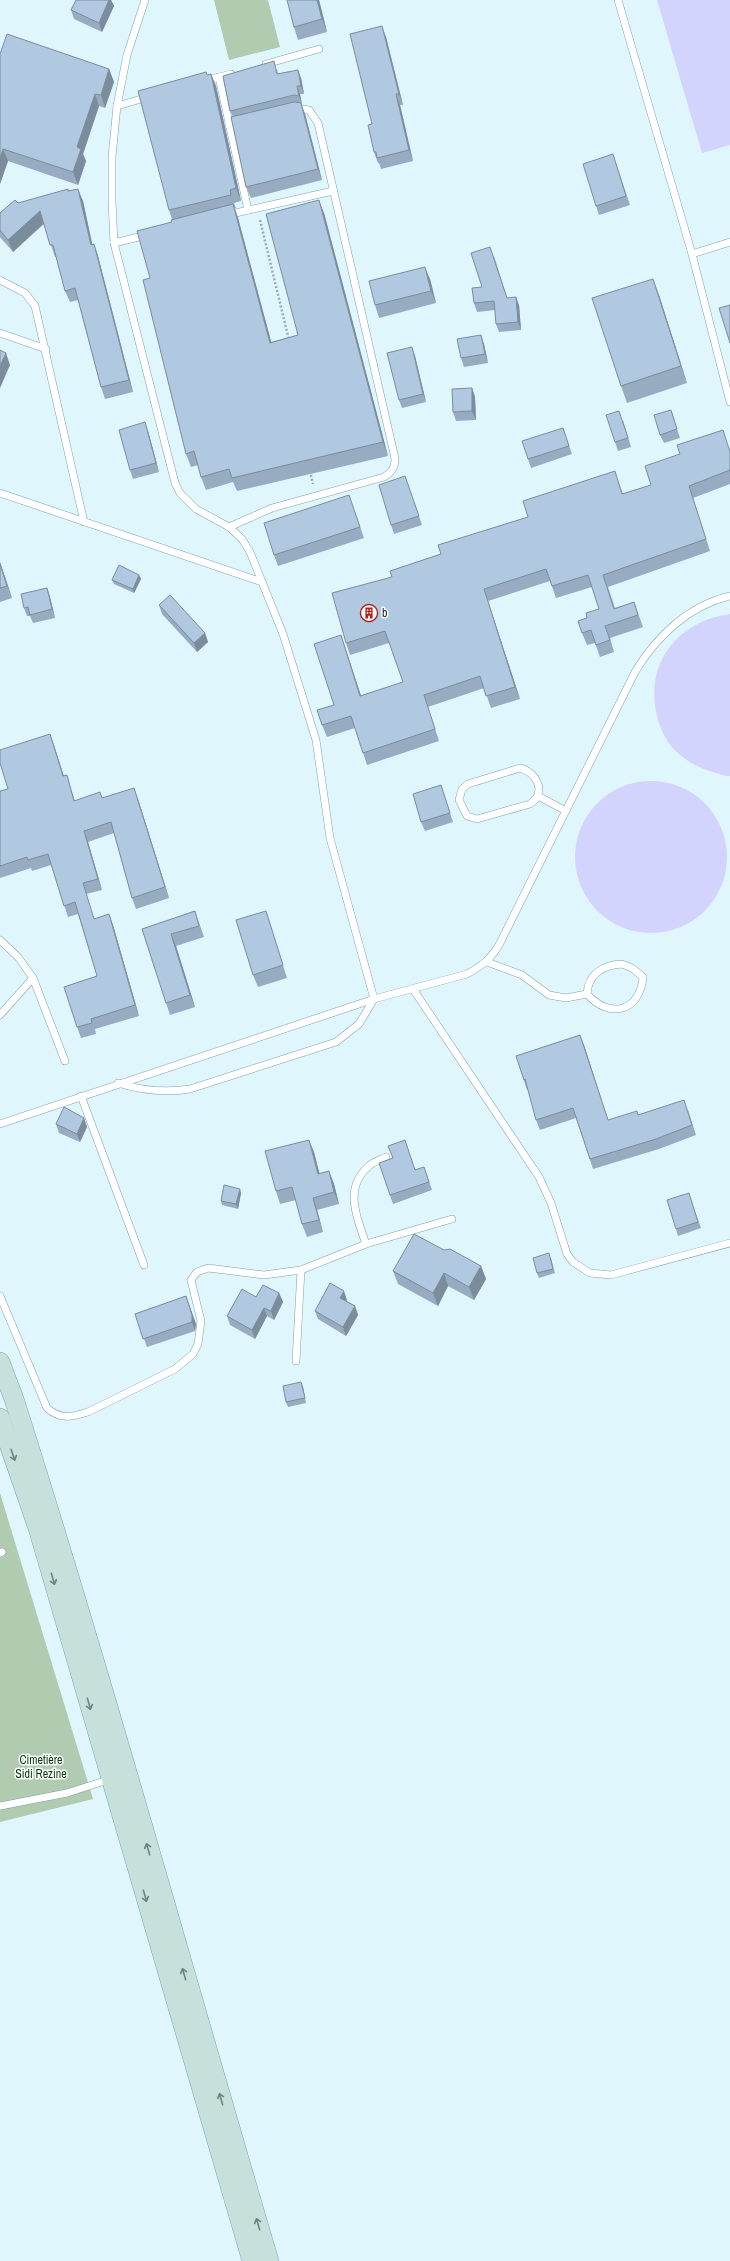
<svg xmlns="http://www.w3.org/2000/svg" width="730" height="2261" font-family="'Archivo Narrow',sans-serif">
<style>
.green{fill:#b0cbaf}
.water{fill:#d3d4fe}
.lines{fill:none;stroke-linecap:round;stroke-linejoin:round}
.lane-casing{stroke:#7da3ac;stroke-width:8}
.secondary-casing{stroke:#7da3ac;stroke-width:20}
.path{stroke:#99adb2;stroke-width:2.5;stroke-dasharray:2 2;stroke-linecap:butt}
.lane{stroke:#fff;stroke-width:7}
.secondary{stroke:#c6e1dc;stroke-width:19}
.wall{fill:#97acc1}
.shaded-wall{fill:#7b8c9d}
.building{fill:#b0c8e0;stroke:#7b8c9d}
.oneway{stroke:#6e8282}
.labels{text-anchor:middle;stroke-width:3;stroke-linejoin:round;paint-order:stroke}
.poi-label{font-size:12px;fill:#152428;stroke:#fefefe;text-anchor:start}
.park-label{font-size:12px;fill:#083a0f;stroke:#fefefe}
</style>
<rect width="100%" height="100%" fill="#dff6fc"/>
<g class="green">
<path d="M214,0h54l12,47 -51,13z"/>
<path d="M0,1493l93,306 -93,23z"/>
</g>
<g class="water">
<path d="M657,0h73v145l-28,8z"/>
<path d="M730,614v162h-3c-19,-5 -35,-10 -49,-23 -11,-9 -18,-24 -21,-37 -13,-53 21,-95 73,-102z"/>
<circle cx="651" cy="857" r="76"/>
</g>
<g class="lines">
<g class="lane-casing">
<g id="lane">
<path d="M618,0l74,254 38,148"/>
<path d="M266,64l53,-15"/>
<path d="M219,77l29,133"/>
<path d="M204,81l27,-7"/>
<path d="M117,106l31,-9"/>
<path d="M229,125l13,-4"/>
<path d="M227,215l106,-24"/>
<path d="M114,243l33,-8"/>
<path d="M692,254l38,-12"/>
<path d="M0,280l25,13 10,13 49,216"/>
<path d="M0,333l46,16"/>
<path d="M0,493l262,89"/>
<path d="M229,527l43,-19 112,-31c9,-5 13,-13 10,-23l-76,-331 -9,-13 -14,-2"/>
<path d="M520,768c17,4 27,25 10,36l-53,15 -10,-3 -8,-16 3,-11 6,-5z"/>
<path d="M538,796l28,15"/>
<path d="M0,940l18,17 15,21 32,83"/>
<path d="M487,962l35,13 27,20 17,3 21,-4"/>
<path d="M622,964l10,4 11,9c-3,34 -33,43 -56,17 1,-20 16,-29 35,-30z"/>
<path d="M413,989l126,188 12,26 16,51 6,8 17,11 21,2 119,-32"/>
<path d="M0,1015l33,-37"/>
<path d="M118,1083c25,8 47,10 72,6l146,-47 23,-18 15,-25 -44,-161 -14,-98 -33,-106 -33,-82 -8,-13 -13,-12 -33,-18 -16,-16 -5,-10 -61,-240 -2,-42v-44l5,-51 10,-51 18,-55"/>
<path d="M81,1096l63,169"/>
<path d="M0,1124l374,-125 93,-25c15,-8 25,-16 33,-31l135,-271c21,-35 53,-66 95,-76"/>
<path d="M366,1244c-9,-26 -23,-56 3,-78 4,-4 11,-6 17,-9"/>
<path d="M0,1296l47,112c13,12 25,9 41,4l87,-43 18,-15 5,-10 3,-23 -10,-41 6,-8 11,-4 56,7 37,-5 65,-26 86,-25"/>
<path d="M296,1361l5,-91"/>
<path d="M0,1553l2,-1"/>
<path d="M0,1806l67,-13 44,-14"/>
</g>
</g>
<g class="secondary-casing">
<g id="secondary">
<path d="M0,1362l14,37c91,286 170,575 255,862"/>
<path d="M0,1418l38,110 214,733"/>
</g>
</g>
<g class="path">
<path d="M260,220l29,120"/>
<path d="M310,471l3,13"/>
</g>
<use href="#lane" class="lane"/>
<use href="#secondary" class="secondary"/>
</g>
<g class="wall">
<path d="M76,0h35l3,6 -12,26 -28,-13 -3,-9z"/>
<path d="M287,0h32l8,32 -29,8 -4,-13z"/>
<path d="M386,37l17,68h-3l13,56 -32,8 -2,-6h-1l-4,-11 -2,-28z"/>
<path d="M0,54l109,15 5,13 -9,26 -6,-2 -16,48 3,7 -8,24 -70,-24 -8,23z"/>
<path d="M277,69l1,5 23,4 3,16h-4l2,10h-1l4,10 17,66 -71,18 -5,-11 -13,-70 -3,-6z"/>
<path d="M211,74l5,12 25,115 -7,2 2,5h-1l3,10 33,124 27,-7 26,-122 64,243 -151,35 -4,-9 -27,8 -5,-13 -3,-12 -7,2 -5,-13 -36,-176 22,-56v-3l-3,-9 38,-135z"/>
<path d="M616,163l14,42 -31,10 -3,-9z"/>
<path d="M69,191l14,10 9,43h2l4,12 35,136 -28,7 -4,-12 -23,-87 -8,2 -5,-11 -9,-34h-1l-11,-33 -31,28 -13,-15v-24l18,-10z"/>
<path d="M494,256l13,42 12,7 2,25 -22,2 -3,-8 -1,-14 -18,2 -3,-9 8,-16z"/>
<path d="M430,279l6,24 -57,15 -4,-13z"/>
<path d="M659,295l28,88 -60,20 -6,-17z"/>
<path d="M484,344l4,19 -24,4 -3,-9z"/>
<path d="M415,356l11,46 -24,6 -3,-8z"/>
<path d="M472,388l3,9 1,23 -20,1 -3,-9z"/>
<path d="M671,410l9,28 -16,5 -4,-8z"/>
<path d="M623,420l8,27 -13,4 -3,-9z"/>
<path d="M563,428l9,26 -41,14 -3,-9z"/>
<path d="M148,431l11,41 -26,7 -3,-9z"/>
<path d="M730,451v33l-37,14 17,53 -102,36 7,21 19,-6 9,25 -33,11 4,14 -14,5 -5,-14 -8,2 -5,-12 5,-15 12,-9 -7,-22 -36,11 -6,-17 -62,20 32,98 -29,9 -7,-20 -56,19 11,34 -72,24 -12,-37 -28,9 -5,-12 12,-20 7,-70 20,61 42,-14 -14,-39 -39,12 -4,-12 46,-66 49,-23 87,-37 91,-34 4,11 28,-9z"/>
<path d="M405,476l17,49 -28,9 -3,-9z"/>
<path d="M349,495l15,43 -86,28 -4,-11z"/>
<path d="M0,562l12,36 -12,4z"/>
<path d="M139,575l2,4 -7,14 -20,-9 -2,-4z"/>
<path d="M47,588l3,9 5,21 -22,5 -3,-7h-3l-3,-8z"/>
<path d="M159,605l46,28 3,9 -11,10 -35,-38z"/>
<path d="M50,734l14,42 6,10 5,15 27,-3 36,1 31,99 -33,11 -4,-11 -18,-65 -26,9 14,48 -16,4 8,25 15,-5 4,11 26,91 -44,13 1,5 -15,4 -4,-11 20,-51 -19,-62 -10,3 -17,-52 -19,6 -1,-3 -31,10v-87l8,-2z"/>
<path d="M444,794l9,28 -28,9 -4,-9z"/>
<path d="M195,911l9,26 -28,9 19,61 -25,8 -28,-86z"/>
<path d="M266,911l4,13 17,54 -29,9 -5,-12z"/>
<path d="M584,1045l24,75 31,-5 49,-5 8,25 -37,14 -66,20 -17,-51 -36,12 -4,-10 -8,-31 -1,1 -11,-34z"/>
<path d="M84,1118l3,9 -7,15 -21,-9 -3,-9z"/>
<path d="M314,1152l5,22 10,-3 5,13 5,20 -22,6 6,22 -16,5 -5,-13 -6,-24 -16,4 -4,-13z"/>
<path d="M393,1158l34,17 5,15 -39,14 -3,-9z"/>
<path d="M241,1193l-3,16 -16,-4 -1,-4z"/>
<path d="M691,1200l10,28 -23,8 -2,-7z"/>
<path d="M444,1250l37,16 5,13 -12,21 -26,-14 -10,20 -40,-22 -5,-13z"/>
<path d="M551,1258l4,15 -16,5 -2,-5z"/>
<path d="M279,1293l4,9 -9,18 -7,-4 -12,23 -25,-14 -3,-9 29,-19z"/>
<path d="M186,1296l10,28 -1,7 -48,16 -12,-33z"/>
<path d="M347,1300l-1,1 9,5 3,9 -12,21 -28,-17 -3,-8z"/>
<path d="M303,1387l3,16 -18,4 -2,-5z"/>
</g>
<g class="shaded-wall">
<path d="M109,0h2l3,6 -12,26 -3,-9z"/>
<path d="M317,0h2l8,32 -5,-13z"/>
<path d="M382,26l4,11 17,68 -4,-11z"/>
<path d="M109,69l5,13 -9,26 -4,-13z"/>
<path d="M298,70l3,8 3,16 -3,-8z"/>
<path d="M211,74l5,12 25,115 -5,-13z"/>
<path d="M297,86l3,8 2,10 -3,-8z"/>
<path d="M95,94l4,12 -16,48 3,7 -8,24 -5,-13 4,-25z"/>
<path d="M396,94l4,11 13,56 -4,-11z"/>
<path d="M301,103l4,11 17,66 -4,-11z"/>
<path d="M3,149l5,12 -8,23v-26z"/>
<path d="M78,189l5,12 12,56 -4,-12z"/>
<path d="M319,200l5,13 64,243 -5,-14z"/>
<path d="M233,204l5,14 37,138 -5,-13z"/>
<path d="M40,211l4,12 -31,29 -5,-12z"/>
<path d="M94,244l4,12 35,136 -4,-12z"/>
<path d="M425,267l5,12 6,24 -5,-12z"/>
<path d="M653,279l6,16 28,88 -6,-17z"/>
<path d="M516,297l3,8 2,25 -3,-8z"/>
<path d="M481,335l3,9 4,19 -3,-9z"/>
<path d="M412,347l3,9 11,46 -3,-8z"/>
<path d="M6,353l4,12 -10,23v-22z"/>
<path d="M472,388l3,9 1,23 -4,-9z"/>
<path d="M145,422l3,9 11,41 -3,-9z"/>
<path d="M0,562l12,36 -5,-12 -7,-22z"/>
<path d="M139,575l2,4 -7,14 -1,-4z"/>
<path d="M47,588l3,9 5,21 -3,-9z"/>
<path d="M484,589l4,12 32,98 -5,-12z"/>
<path d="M205,633l3,9 -11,10 -3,-9z"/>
<path d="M341,635l4,12 20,61 -5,-12z"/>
<path d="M50,734l4,11 13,42 -4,-11z"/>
<path d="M134,788l4,11 31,99 -4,-11z"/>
<path d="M84,831l4,11 14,48 -4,-11z"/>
<path d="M109,914l4,11 26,91 -4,-11z"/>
<path d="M171,934l5,12 19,61 -5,-12z"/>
<path d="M580,1035l4,10 27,85 -3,-10z"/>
<path d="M84,1118l3,9 -7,15 -3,-8z"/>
<path d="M309,1140l5,12 9,35 -5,-13z"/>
<path d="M329,1171l5,13 5,20 -5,-12z"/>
<path d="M240,1189l1,4 -3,16 -2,-5z"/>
<path d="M313,1198l4,12 6,22 -4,-12z"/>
<path d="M481,1266l5,13 -12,21 -5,-13z"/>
<path d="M444,1273l4,13 -10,20 -5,-13z"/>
<path d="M344,1291l3,9 -4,6 -3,-8z"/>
<path d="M279,1293l4,9 -9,18 -3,-9z"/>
<path d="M186,1296l10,28 -1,7 -3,-9z"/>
<path d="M355,1306l3,9 -12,21 -3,-9z"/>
<path d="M264,1308l3,8 -12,23 -3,-9z"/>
<path d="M301,1382l2,5 3,16 -1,-5z"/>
</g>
<g class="building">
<path d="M76,0h33l-10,23 -28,-13z"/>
<path d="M287,0h30l5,19 -28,8z"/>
<path d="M382,26l17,68h-3l13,56 -32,8 -1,-6h-2l-6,-27 4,-1 -22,-90z"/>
<path d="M7,34l102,35 -8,26 -6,-1 -18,53 4,2 -8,23 -70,-23 -3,9v-104z"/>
<path d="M274,61l3,13 21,-4 3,16h-4l2,10 -5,-1 -64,16 -7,-35z"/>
<path d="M206,72l1,3 4,-1 25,114 -6,2 1,5 -62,15 -31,-119z"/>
<path d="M294,102l7,1 17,66 -72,18 -15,-70z"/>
<path d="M613,154l13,42 -30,10 -13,-42z"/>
<path d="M68,189v2l10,-2 13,56 3,-1 35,136 -28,7 -26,-99 -10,3 -12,-46h-3l-10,-34 -32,29 -8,-10v-17l15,-13 3,3z"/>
<path d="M319,200l64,242 -151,36 -3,-9 -28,8 -7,-26 -8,3 -43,-174 7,-2 -13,-47 35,-9 -1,-2 62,-16 37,139 28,-8 -32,-121z"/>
<path d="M490,247l17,51 9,-1 2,25 -22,2 -2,-23 -20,2 -2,-15 10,-1 -11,-34z"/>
<path d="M425,267l6,24 -56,14 -6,-24z"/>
<path d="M653,279l28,87 -60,20 -29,-88z"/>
<path d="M730,305v38l-11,-35z"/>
<path d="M481,335l4,19 -24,4 -4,-19z"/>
<path d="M412,347l11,47 -24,6 -12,-47z"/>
<path d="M0,350l6,3 -6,13z"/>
<path d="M472,388v23l-19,1 -1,-23z"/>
<path d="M671,410l6,19 -17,6 -6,-20z"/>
<path d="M619,411l9,27 -13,4 -9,-27z"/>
<path d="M145,422l11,41 -26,7 -11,-40z"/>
<path d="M563,428l6,18 -41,13 -6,-18z"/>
<path d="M723,430l7,22v18l-41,16 17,53 -103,36 11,34 20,-7 4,13 -33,11 5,14 -14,5 -5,-15 -9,3 -4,-12 9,-3 -1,-5 13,-4 -11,-34 -36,11 -6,-17 -62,20 31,98 -29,9 -6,-20 -56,19 11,34 -72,24 -12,-37 -29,9 -5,-15 17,-5 -20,-61 27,-9 19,61 43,-14 -18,-51 -39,12 -14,-50 60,-16 -2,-6 51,-17 -3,-9 90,-28 -5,-16 92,-30 7,23 29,-9 -6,-19 35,-12 -3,-9z"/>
<path d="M405,476l14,40 -28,9 -12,-40z"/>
<path d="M349,495l11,32 -86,28 -10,-32z"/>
<path d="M0,564l7,22 -7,2z"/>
<path d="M119,565l20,10 -6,14 -21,-9z"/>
<path d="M47,588l5,21 -22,6 -2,-8 -4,1 -3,-14z"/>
<path d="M170,595l35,38 -11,10 -35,-38z"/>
<path d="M50,734l13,42 4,-1 7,26 26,-9 2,6 32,-10 31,99 -33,11 -21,-76 -27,9 14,48 -15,4 11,36 15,-5 26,91 -44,14 1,4 -15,4 -13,-40 33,-11 -22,-74 -11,4 -16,-52 -20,6 -1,-3 -27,9v-75l8,-2 -8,-26v-13z"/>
<path d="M441,785l9,28 -29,9 -8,-28z"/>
<path d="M195,911l4,15 -28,8 19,61 -24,8 -24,-74z"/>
<path d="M266,911l17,54 -30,10 -17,-55z"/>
<path d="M580,1035l28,85 29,-9 1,4 46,-15 8,25 -36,14 -66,20 -17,-51 -37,12 -11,-41 -1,1 -8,-24z"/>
<path d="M64,1107l20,11 -7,16 -21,-10z"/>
<path d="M309,1140l9,34 11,-3 5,21 -21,6 6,22 -17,4 -10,-37 -16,4 -11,-40z"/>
<path d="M405,1140l10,30 9,-3 5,15 -39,13 -11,-32 14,-5 -5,-12z"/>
<path d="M224,1185l16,4 -4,15 -15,-3z"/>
<path d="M689,1193l9,29 -22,7 -9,-29z"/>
<path d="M414,1234l30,16 6,-1 31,17 -12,21 -25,-14 -11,20 -40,-22z"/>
<path d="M549,1253l4,16 -16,4 -4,-15z"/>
<path d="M330,1283l14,8 -4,7 15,8 -12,21 -28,-16z"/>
<path d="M263,1285l16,8 -8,18 -7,-3 -12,22 -25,-14 15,-27 14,8z"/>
<path d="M186,1296l6,19v7l-49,17 -8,-25z"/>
<path d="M301,1382l4,16 -19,4 -3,-16z"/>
</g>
<defs><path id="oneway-shaft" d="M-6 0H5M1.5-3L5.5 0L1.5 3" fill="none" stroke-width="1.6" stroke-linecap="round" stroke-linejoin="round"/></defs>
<g class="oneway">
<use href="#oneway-shaft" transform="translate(13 1455) rotate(71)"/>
<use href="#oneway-shaft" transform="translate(53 1579) rotate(74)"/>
<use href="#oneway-shaft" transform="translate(89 1704) rotate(74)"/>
<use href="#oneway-shaft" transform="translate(148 1849) rotate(-106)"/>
<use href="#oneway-shaft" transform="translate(145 1896) rotate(74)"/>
<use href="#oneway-shaft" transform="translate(184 1974) rotate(-106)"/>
<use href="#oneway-shaft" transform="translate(221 2099) rotate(-106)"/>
<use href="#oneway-shaft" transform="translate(258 2224) rotate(-106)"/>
</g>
<defs>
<g id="building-ring" transform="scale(0.9)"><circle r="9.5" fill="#fefefe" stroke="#af1f18" stroke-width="1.5"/><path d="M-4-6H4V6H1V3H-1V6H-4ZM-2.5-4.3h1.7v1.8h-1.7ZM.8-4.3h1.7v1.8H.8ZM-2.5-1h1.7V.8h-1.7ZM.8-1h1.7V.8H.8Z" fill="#af1f18"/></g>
</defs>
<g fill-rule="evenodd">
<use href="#building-ring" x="369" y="613"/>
</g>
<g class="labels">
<g class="poi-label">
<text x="382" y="617">b</text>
</g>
<g class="park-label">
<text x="41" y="1764">Cimetière<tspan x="41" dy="14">Sidi Rezine</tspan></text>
</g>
</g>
</svg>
